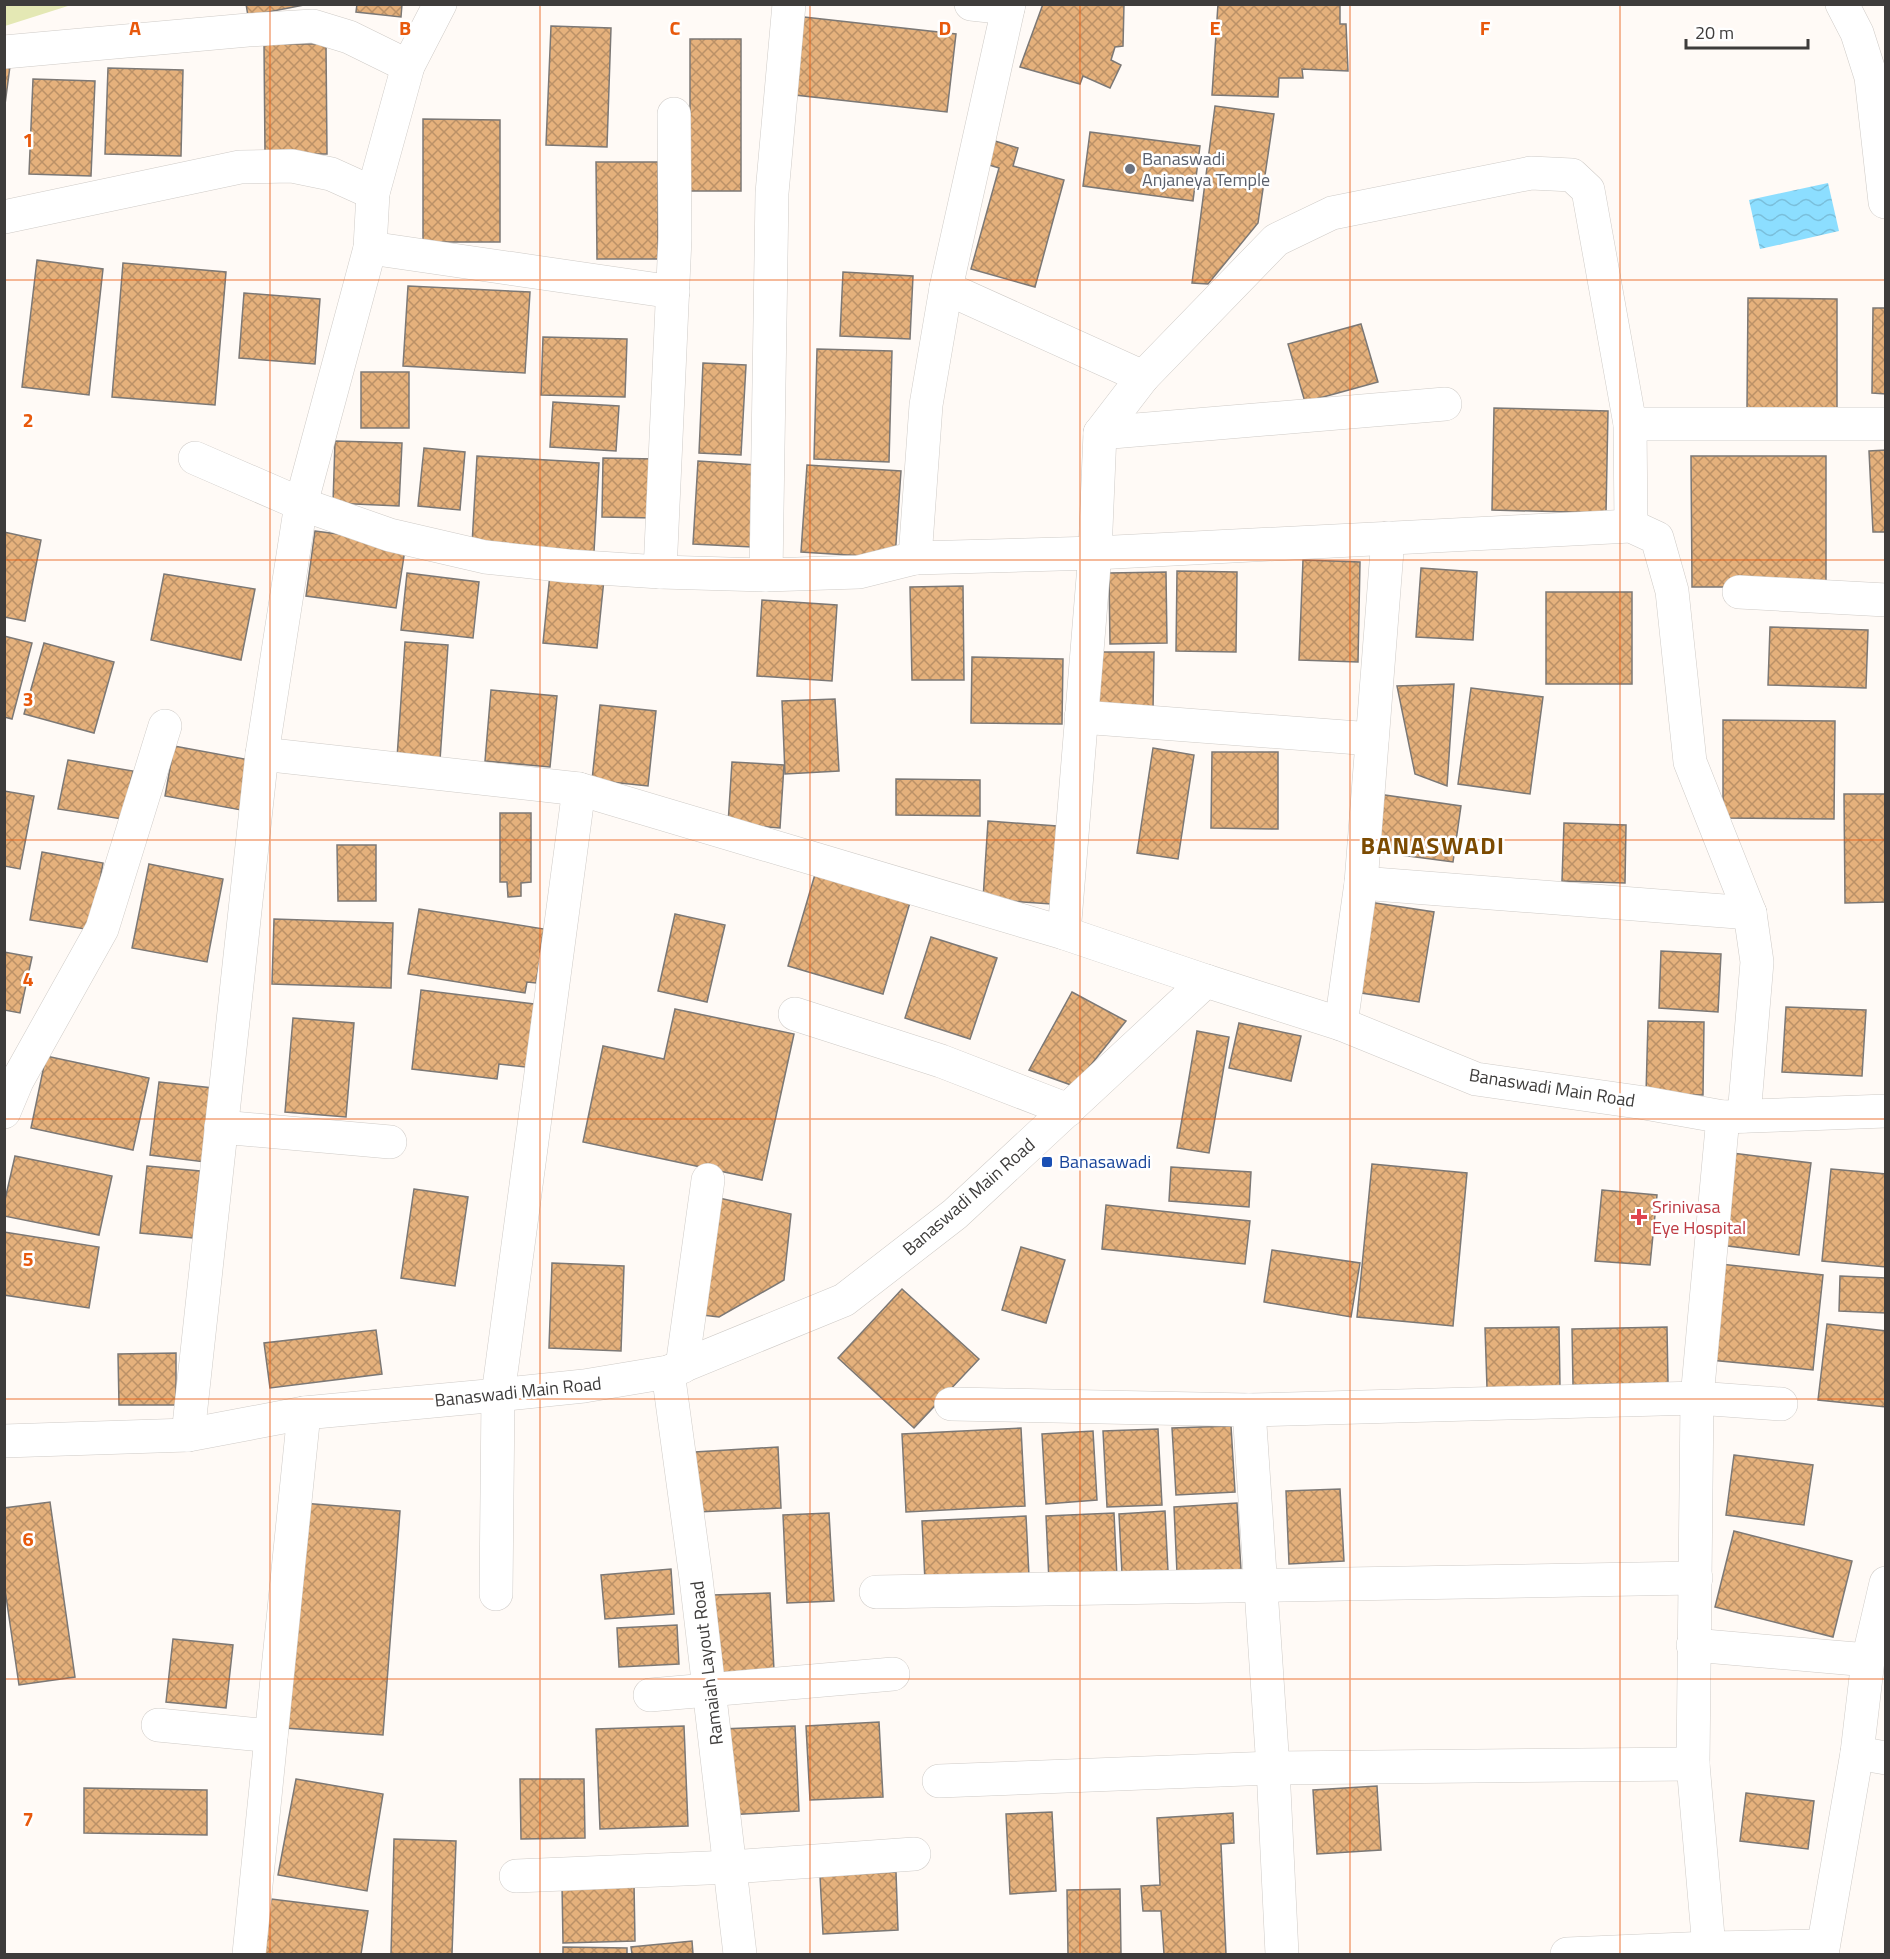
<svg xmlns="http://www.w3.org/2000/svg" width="1890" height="1959" font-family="'Titillium Web',sans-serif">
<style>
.park{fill:#e4e8b4}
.water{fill:url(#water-waves)}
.building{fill:url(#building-cross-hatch);stroke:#7c7875;stroke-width:1.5}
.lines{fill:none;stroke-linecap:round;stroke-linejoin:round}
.minor-casing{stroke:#cfcbc7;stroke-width:34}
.secondary-casing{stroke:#cfcbc7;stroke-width:34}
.minor{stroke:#fff;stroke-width:33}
.secondary{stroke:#fff;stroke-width:33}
.grid{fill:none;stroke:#e8590c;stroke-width:1.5;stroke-opacity:0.55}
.worship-dot{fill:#6b7280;stroke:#fff;stroke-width:2}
.transit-dot{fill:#1a4fb4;stroke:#fff;stroke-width:2}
.health-dot{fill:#e0444e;stroke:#fff;stroke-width:2}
.labels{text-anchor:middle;stroke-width:5;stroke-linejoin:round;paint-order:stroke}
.worship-label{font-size:18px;fill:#5b616d;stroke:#fff;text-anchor:start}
.street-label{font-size:18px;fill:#3e3c3b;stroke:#fff}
.transit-label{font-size:18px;fill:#164399;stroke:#fff;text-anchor:start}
.health-label{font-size:18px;fill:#be3a42;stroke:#fff;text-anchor:start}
.district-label{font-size:24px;font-weight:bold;letter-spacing:1.5px;fill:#7c4b02;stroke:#fff}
.grid-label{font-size:20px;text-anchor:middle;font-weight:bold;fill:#e8590c;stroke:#fff;stroke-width:5;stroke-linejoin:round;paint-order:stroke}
</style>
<defs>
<pattern id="water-waves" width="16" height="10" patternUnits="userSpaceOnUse" patternTransform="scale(1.5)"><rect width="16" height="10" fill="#8cdeff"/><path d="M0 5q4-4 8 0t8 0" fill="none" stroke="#7abfdb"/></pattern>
<pattern id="building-cross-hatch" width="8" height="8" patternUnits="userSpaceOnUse" patternTransform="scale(1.5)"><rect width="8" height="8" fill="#e5b17c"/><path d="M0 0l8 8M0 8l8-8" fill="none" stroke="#bb9167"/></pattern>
</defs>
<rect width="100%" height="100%" fill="#fffaf6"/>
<path class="park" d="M5,4h66v1l-66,21z"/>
<path class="water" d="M1828,183l11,48 -79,18 -11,-49z"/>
<g class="building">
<path d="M246,4h63l-61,12z"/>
<path d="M357,4h45l-1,13 -45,-5z"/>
<path d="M1043,4h81l-1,42 -8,1 -4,13 10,5 -11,23 -27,-12 -3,8 -60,-17z"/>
<path d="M1218,4h122v20h6l2,47 -46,-2 1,9h-24l-1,19 -66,-2z"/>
<path d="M804,17l152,17 -9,78 -152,-17z"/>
<path d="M551,26l60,2 -4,119 -61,-2z"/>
<rect x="690" y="39" width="51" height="152"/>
<path d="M264,44h62l1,110h-62z"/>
<path d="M4,65l6,1 -6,46z"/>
<path d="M108,68l75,2 -2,86 -76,-2z"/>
<path d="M33,79l62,2 -4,95 -62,-2z"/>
<path d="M1215,106l59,8 -16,109 -50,61 -16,-1z"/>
<path d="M423,119l77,1v122h-77z"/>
<path d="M1090,132l110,14 -7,55 -110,-15z"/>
<path d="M995,141l23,7 -5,18 51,14 -29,107 -64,-18 28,-101 -10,-3z"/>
<path d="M596,162h62v97h-61z"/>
<path d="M37,260l66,9 -14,126 -67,-8z"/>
<path d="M123,263l103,9 -11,133 -103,-8z"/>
<path d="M843,272l70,4 -3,63 -70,-3z"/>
<path d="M408,286l122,6 -5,81 -122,-7z"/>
<path d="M244,293l76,6 -5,65 -76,-6z"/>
<path d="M1748,298l89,1v110l-90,-1z"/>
<path d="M1873,308h13v86l-14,-1z"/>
<path d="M1361,324l17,58 -73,20 -17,-58z"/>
<path d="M543,337l84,2 -2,58 -84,-2z"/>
<path d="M817,349l75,2 -3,111 -75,-3z"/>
<path d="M703,363l43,2 -5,90 -42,-2z"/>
<rect x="361" y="372" width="48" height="56"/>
<path d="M553,402l66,4 -3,45 -66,-4z"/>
<path d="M1494,408l114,3 -2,102 -114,-3z"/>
<path d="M335,441l67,2 -3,63 -66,-3z"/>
<path d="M424,448l41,4 -5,58 -42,-4z"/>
<path d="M1886,450v82h-13l-4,-81z"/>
<path d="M477,456l122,7 -5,89 -122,-7z"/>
<path d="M1691,456h135v131h-134z"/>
<path d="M603,458l52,1 -1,59 -52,-1z"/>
<path d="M698,461l59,4 -5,82 -59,-3z"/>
<path d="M807,465l94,6 -6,87 -94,-6z"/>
<path d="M315,531l91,12 -10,65 -90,-12z"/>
<path d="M4,532l37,8 -16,81 -21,-4z"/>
<path d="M1303,560l57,2 -2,100 -59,-2z"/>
<path d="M1421,568l56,4 -4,68 -57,-3z"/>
<path d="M1177,571l60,1 -1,80 -60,-1z"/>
<path d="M1166,572l1,71 -57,1 -1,-71z"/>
<path d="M407,573l72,9 -6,56 -72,-8z"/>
<path d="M164,574l91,15 -14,71 -90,-20z"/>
<path d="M550,574l54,5 -7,69 -54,-5z"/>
<path d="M963,586l1,94h-52l-2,-93z"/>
<rect x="1546" y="592" width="86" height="92"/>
<path d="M762,600l75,5 -5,76 -75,-5z"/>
<path d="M1770,627l98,3 -2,58 -98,-3z"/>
<path d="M4,636l28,7 -20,76 -8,-2z"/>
<path d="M405,642l43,3 -8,115 -43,-2z"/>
<path d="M44,643l70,19 -20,71 -70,-19z"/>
<path d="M1096,652h58l-1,58 -58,-1z"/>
<path d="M972,657l91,2 -1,65 -91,-1z"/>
<path d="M1454,684l-7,102 -32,-12 -18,-88z"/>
<path d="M1471,688l72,9 -13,97 -72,-10z"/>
<path d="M491,690l66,6 -7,71 -65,-6z"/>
<path d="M835,699l4,72 -54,3 -3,-73z"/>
<path d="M600,705l56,6 -8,75 -56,-6z"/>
<path d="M1723,720l112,1 -1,98 -111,-1z"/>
<path d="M174,746l76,14 -9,50 -76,-14z"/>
<path d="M1153,748l41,7 -16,104 -41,-6z"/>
<path d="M1212,752h66v77l-67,-1z"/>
<path d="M68,760l65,11 -11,48 -64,-10z"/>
<path d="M732,762l52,3 -4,63 -52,-4z"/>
<path d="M896,779l84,1v36l-84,-1z"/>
<path d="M4,791l30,5 -14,73 -16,-3z"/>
<path d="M1371,793l90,13 -8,56 -90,-12z"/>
<path d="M1844,794h42v108l-41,1z"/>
<path d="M500,813h31v69l-10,1v13l-13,1 -1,-15h-7z"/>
<path d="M988,821l69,5 -6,78 -68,-5z"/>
<path d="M1564,823l62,2 -1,58 -63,-2z"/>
<path d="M337,845h39v56h-38z"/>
<path d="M42,852l61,11 -12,67 -61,-10z"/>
<path d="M149,864l74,15 -16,83 -75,-14z"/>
<path d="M816,871l95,28 -28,95 -95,-28z"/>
<path d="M1369,902l65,10 -15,90 -64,-10z"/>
<path d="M419,909l125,20 -4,23 12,3 -13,9 -3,19 -9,-1 -2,11 -117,-19z"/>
<path d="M675,914l50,11 -18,77 -49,-11z"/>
<path d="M274,919l119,4 -2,65 -119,-4z"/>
<path d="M931,937l66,21 -27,81 -65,-21z"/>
<path d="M1661,951l60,3 -3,58 -59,-4z"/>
<path d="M4,952l28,5 -12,56 -16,-3z"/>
<path d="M421,990l121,15 -8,63 -35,-4 -2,15 -85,-10z"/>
<path d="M1072,992l54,29 -52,65 -45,-16z"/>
<path d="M1786,1007l80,3 -4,66 -80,-4z"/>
<path d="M675,1009l119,25 -32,146 -179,-38 20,-96 61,13z"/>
<path d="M293,1018l61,5 -8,94 -61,-5z"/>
<path d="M1648,1021l56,1 -1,73 -57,-1z"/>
<path d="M1239,1023l62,13 -10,45 -62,-13z"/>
<path d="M1197,1031l32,6 -20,116 -32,-5z"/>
<path d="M46,1056l103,22 -16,72 -102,-22z"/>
<path d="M159,1082l54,6 -8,74 -55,-7z"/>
<path d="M1732,1153l79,10 -12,92 -79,-10z"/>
<path d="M15,1156l97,20 -13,59 -95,-19v-12z"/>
<path d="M1372,1164l95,9 -14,153 -96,-9z"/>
<path d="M147,1166l53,5 -7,67 -53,-5z"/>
<path d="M1171,1167l80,5 -2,35 -80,-6z"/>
<path d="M1831,1169l55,5v93l-64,-6z"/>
<path d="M414,1189l54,8 -13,89 -54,-8z"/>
<path d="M1602,1190l55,5 -7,70 -55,-4z"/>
<path d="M719,1198l72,16 -7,66 -65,37 -25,-3z"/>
<path d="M1106,1205l144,16 -5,43 -143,-15z"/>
<path d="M4,1232l95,15 -10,61 -85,-13z"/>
<path d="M1021,1247l44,13 -19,63 -44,-13z"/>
<path d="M1272,1250l88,13 -9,54 -87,-15z"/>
<path d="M552,1263l72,3 -3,85 -72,-3z"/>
<path d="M1720,1264l103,11 -10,95 -103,-10z"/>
<path d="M1840,1276l46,2v35l-47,-2z"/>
<path d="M902,1289l77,70 -65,69 -76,-70z"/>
<path d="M1827,1324l59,7v76l-68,-7z"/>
<path d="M1559,1327l1,60 -73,1 -2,-60z"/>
<path d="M1667,1327l1,56 -95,2 -1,-56z"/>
<path d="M376,1330l6,44 -112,14 -6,-45z"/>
<path d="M176,1353v52h-57l-1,-51z"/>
<path d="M1231,1426l4,66 -59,3 -4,-67z"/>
<path d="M1021,1428l4,78 -119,6 -4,-78z"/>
<path d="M1158,1429l4,76 -55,2 -4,-76z"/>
<path d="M1093,1431l4,69 -51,4 -4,-70z"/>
<path d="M778,1447l3,61 -83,4 -3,-60z"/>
<path d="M1734,1455l79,10 -9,60 -78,-10z"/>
<path d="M1340,1489l4,72 -55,3 -3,-73z"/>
<path d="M50,1502l25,175 -56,8 -15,-102v-75z"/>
<path d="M302,1503l98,8 -17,224 -98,-7z"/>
<path d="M1237,1503l4,67 -64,3 -3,-66z"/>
<path d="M1165,1511l3,60 -46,3 -3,-60z"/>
<path d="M829,1513l5,88 -47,2 -4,-88z"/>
<path d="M1114,1513l3,65 -68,4 -3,-66z"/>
<path d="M1026,1516l3,60 -104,5 -3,-60z"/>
<path d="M1734,1531l118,30 -19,76 -118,-30z"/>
<path d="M671,1569l3,45 -69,5 -4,-44z"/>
<path d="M770,1593l4,77 -57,3 -4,-78z"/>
<path d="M677,1625l2,39 -60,3 -2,-39z"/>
<path d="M173,1639l60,6 -7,63 -60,-6z"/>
<path d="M879,1722l4,75 -73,3 -4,-74z"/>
<path d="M684,1726l4,100 -88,3 -4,-100z"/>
<path d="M795,1726l4,85 -74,4 -4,-86z"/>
<path d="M296,1779l87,15 -16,97 -89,-16z"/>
<path d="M520,1779h64l1,59 -64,1z"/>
<path d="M1377,1786l4,64 -64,4 -4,-64z"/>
<path d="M84,1788l123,2v45l-123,-2z"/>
<path d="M1746,1793l68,8 -6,48 -68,-8z"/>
<path d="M1052,1812l4,79 -46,3 -4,-80z"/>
<path d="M1233,1813l1,30 -13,1 5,110h-62l-3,-43h-18l-2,-25 19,-1 -3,-67z"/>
<path d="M394,1839l62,2 -4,113h-61z"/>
<path d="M896,1872l2,58 -75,4 -3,-58z"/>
<path d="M634,1883l1,58 -72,2 -1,-59z"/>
<path d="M1120,1889l1,65h-53l-1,-64z"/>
<path d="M271,1899l97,12 -7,43h-98z"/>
<path d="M692,1941l1,13h-61l-1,-7z"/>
<path d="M563,1947l64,1v6h-64z"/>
</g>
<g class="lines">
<g class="minor-casing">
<g id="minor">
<path d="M971,4l37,4"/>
<path d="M1842,4l15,29 14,44 14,125"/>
<path d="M4,52l244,-22 65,-4 36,11 59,29"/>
<path d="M4,217l236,-50 52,-1 39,8 42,19"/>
<path d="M370,248l303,44"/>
<path d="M946,288l197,89"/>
<path d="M1630,424h256"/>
<path d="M1100,433l345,-29"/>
<path d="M195,458l106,46 89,31 95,22 83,9 92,6 106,3 93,-3 56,-14 180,-5 536,-27 26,12 15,53 18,171 60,151 7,49 -13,154"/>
<path d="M915,558l11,-153 20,-117 63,-284"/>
<path d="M660,572l15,-334 -1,-124"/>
<path d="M766,575l6,-382 17,-189"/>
<path d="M1739,592l147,8"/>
<path d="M1081,717l291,22"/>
<path d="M262,754l317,35 485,144 142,48"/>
<path d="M1361,883l389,30"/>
<path d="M1064,933l31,-380 5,-120 43,-56 133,-137 56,-27 199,-40 41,2 16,15 42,234 1,102"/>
<path d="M795,1014l146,47 127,49"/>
<path d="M1341,1024l20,-141 27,-345"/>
<path d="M4,1112l13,-31 85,-152 63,-203"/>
<path d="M221,1127l169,15"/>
<path d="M682,1367l26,-187"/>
<path d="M668,1372l28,206 44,376"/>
<path d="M951,1404l298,6 448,-12 84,6"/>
<path d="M1249,1410l24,358 9,186"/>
<path d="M188,1435l74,-681 39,-250 69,-256 3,-55 35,-127 32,-62"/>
<path d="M876,1592l820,-14"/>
<path d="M496,1594l2,-199 81,-606"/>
<path d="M1693,1645l175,15"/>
<path d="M650,1695l243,-21"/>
<path d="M158,1725l113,11"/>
<path d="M1857,1753l29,5"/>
<path d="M939,1781l334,-13 420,-4"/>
<path d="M516,1876l215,-9 183,-13"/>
<path d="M1709,1948l-16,-184 4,-366 26,-281"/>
<path d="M249,1954l55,-541"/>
<path d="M1567,1954l142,-6 114,-2"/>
<path d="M1822,1954l35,-201 11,-93 18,-77"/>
</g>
</g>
<g class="secondary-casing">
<path id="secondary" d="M4,1441l184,-6 116,-22 194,-18 86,-9 84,-14 176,-72 111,-86 251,-233 135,43 135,55 169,24 78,14 163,-6"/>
</g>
<use href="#minor" class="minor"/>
<use href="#secondary" class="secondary"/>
</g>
<path class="grid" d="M270,4v1950M540,4v1950M810,4v1950M1080,4v1950M1350,4v1950M1620,4v1950M4,280h1882M4,560h1882M4,840h1882M4,1119h1882M4,1399h1882M4,1679h1882"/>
<circle class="worship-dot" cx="1130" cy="169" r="6"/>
<rect class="transit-dot" x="1041" y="1156" width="12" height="12" rx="3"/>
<path class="health-dot" d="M1636 1208h6v6h6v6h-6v6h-6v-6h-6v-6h6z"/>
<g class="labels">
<g class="worship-label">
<text x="1142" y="165">Banaswadi<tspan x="1142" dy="21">Anjaneya Temple</tspan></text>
</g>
<g class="street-label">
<text transform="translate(1552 1088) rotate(9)" y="6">Banaswadi Main Road</text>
<text transform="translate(969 1197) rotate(-41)" y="6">Banaswadi Main Road</text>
<text transform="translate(518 1392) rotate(-6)" y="6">Banaswadi Main Road</text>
<text transform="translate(707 1663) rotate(-97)" y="6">Ramaiah Layout Road</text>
</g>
<g class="transit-label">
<text x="1059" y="1168">Banasawadi</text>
</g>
<g class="health-label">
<text x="1652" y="1213">Srinivasa<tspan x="1652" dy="21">Eye Hospital</tspan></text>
</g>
<g class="district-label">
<text x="1433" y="854">BANASWADI</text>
</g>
</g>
<g class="grid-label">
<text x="135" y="35">A</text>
<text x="405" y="35">B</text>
<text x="675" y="35">C</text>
<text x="945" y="35">D</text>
<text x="1215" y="35">E</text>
<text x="1485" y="35">F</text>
<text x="28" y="147">1</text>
<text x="28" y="427">2</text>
<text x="28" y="706">3</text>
<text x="28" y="986">4</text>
<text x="28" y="1266">5</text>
<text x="28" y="1546">6</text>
<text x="28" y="1826">7</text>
</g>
<rect width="1890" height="1959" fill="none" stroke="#3e3c3b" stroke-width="12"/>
<path d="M1686 39v9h122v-9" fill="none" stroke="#3e3c3b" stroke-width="3"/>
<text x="1695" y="39" font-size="18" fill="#3e3c3b" stroke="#ffffff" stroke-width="4.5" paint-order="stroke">20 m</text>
</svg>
